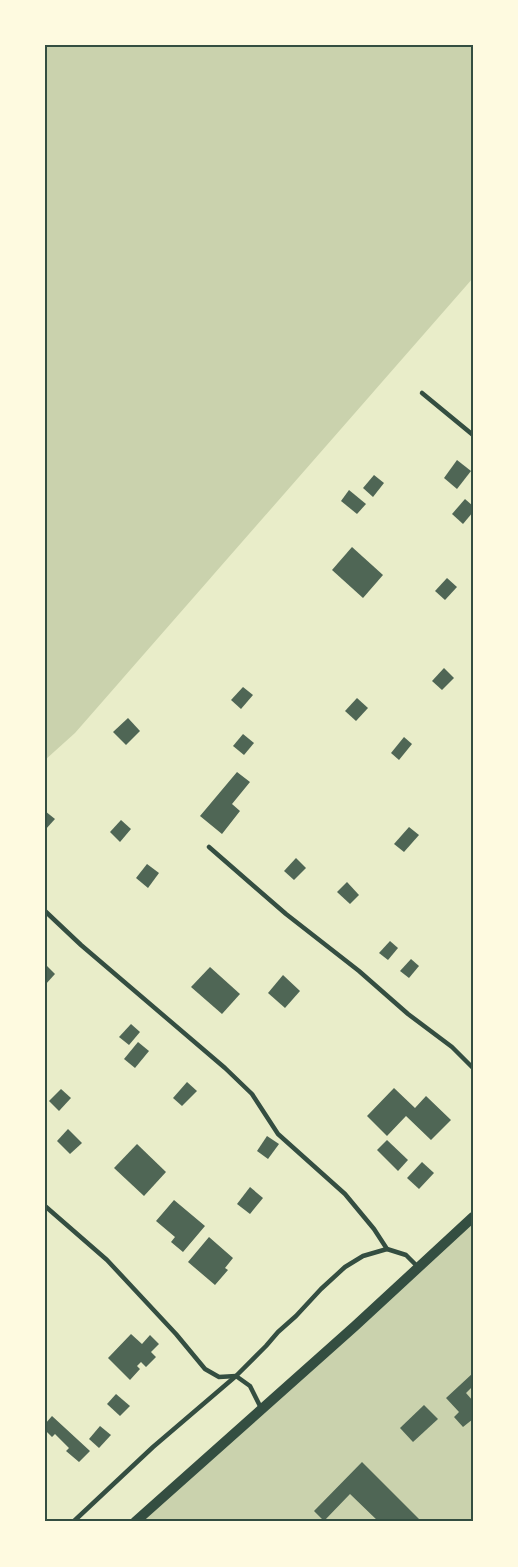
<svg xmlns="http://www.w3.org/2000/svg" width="518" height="1567" font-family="'Nunito Sans',sans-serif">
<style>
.green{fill:#cad2ad}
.building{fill:#4f6655}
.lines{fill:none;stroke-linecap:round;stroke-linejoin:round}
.service{stroke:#344e41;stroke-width:4.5}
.tertiary{stroke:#344e41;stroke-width:10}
.neatline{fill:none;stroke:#344e41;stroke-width:2}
</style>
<rect width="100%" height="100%" fill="#e9edc9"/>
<g class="green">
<path d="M45,45h428v233l-398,455 -30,27z"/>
<path d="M473,1217v305h-338z"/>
</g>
<g class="building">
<path d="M457,460l14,11 -14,18 -13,-11z"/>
<path d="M374,475l10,8 -11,14 -10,-9z"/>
<path d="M349,490l17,14 -9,10 -16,-13z"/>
<path d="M465,499l8,7v6l-10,12 -11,-10z"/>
<path d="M352,547l31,28 -20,23 -31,-28z"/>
<path d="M447,578l10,9 -12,13 -10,-9z"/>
<path d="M444,668l10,10 -12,12 -10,-9z"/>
<path d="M243,687l10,8 -12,14 -10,-9z"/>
<path d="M357,698l11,10 -12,13 -11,-10z"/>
<path d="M128,718l12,13 -14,14 -13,-13z"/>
<path d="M243,734l11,9 -10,12 -11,-9z"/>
<path d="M404,737l8,7 -13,16 -8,-7z"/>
<path d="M237,772l13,10 -18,22 8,7 -18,23 -22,-18z"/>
<path d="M45,811l10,8 -10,11z"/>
<path d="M121,820l10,9 -11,13 -10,-10z"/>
<path d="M409,827l10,8 -15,17 -10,-8z"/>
<path d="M296,858l10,10 -12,12 -10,-9z"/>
<path d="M147,864l12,9 -11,15 -12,-10z"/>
<path d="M347,882l12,13 -9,9 -13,-12z"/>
<path d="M390,941l8,7 -10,12 -9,-7z"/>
<path d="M411,959l8,7 -10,12 -9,-7z"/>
<path d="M45,964l10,10 -10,11z"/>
<path d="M210,967l30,27 -18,20 -31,-27z"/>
<path d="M283,975l17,16 -15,17 -17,-15z"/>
<path d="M131,1024l9,8 -11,13 -10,-8z"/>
<path d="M138,1042l11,9 -14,17 -11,-9z"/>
<path d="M187,1082l10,9 -15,15 -9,-8z"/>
<path d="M394,1088l21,20 11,-12 25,24 -20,20 -25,-24 -19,20 -20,-20z"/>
<path d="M61,1089l10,9 -12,13 -10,-10z"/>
<path d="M68,1129l14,14 -12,11 -13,-13z"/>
<path d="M267,1136l12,8 -11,15 -11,-8z"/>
<path d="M387,1140l21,20 -10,11 -21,-21z"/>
<path d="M137,1144l29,28 -22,24 -30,-28z"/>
<path d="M422,1162l12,11 -15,16 -12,-11z"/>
<path d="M250,1187l13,11 -13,16 -13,-10z"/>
<path d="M174,1200l31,26 -22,26 -12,-10 4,-5 -19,-16z"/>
<path d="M209,1237l24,21 -8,10 3,2 -13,15 -27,-23z"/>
<path d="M131,1334l11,10 8,-9 9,9 -8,8 5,5 -10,10 -5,-5 -4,4 3,3 -10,11 -22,-22z"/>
<path d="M473,1373v13l-7,7 7,8v12l-2,2 2,4 -10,8 -9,-10 5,-5 -13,-14z"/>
<path d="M116,1394l14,12 -10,10 -13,-12z"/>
<path d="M424,1405l14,14 -25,23 -13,-14z"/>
<path d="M52,1416l38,35 -11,11 -13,-11 3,-3 -14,-14 -3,3 -7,-7v-6z"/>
<path d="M100,1426l11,9 -12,13 -10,-9z"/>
<path d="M362,1462l60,60h-43l-29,-28 -26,27 -10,-10z"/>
</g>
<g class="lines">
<g class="service">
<path d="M422,393l51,42"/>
<path d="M209,847l77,67 73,57 49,43 44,33 21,21"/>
<path d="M45,911l36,34 144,123 27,26 26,40 67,60 29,35 13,20 19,6 13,13"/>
<path d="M45,1206l62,54 69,74 29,35 14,8 17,-1 14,10 11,22"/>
<path d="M73,1522l80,-75 83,-71 30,-30 12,-14 18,-16 25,-27 24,-22 18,-11 24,-7"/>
</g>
<path class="tertiary" d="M135,1522l220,-196 118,-109"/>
</g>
<rect width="518" height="1567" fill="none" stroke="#fefae0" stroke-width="93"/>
<rect x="46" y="46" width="426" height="1474" class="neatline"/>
</svg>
